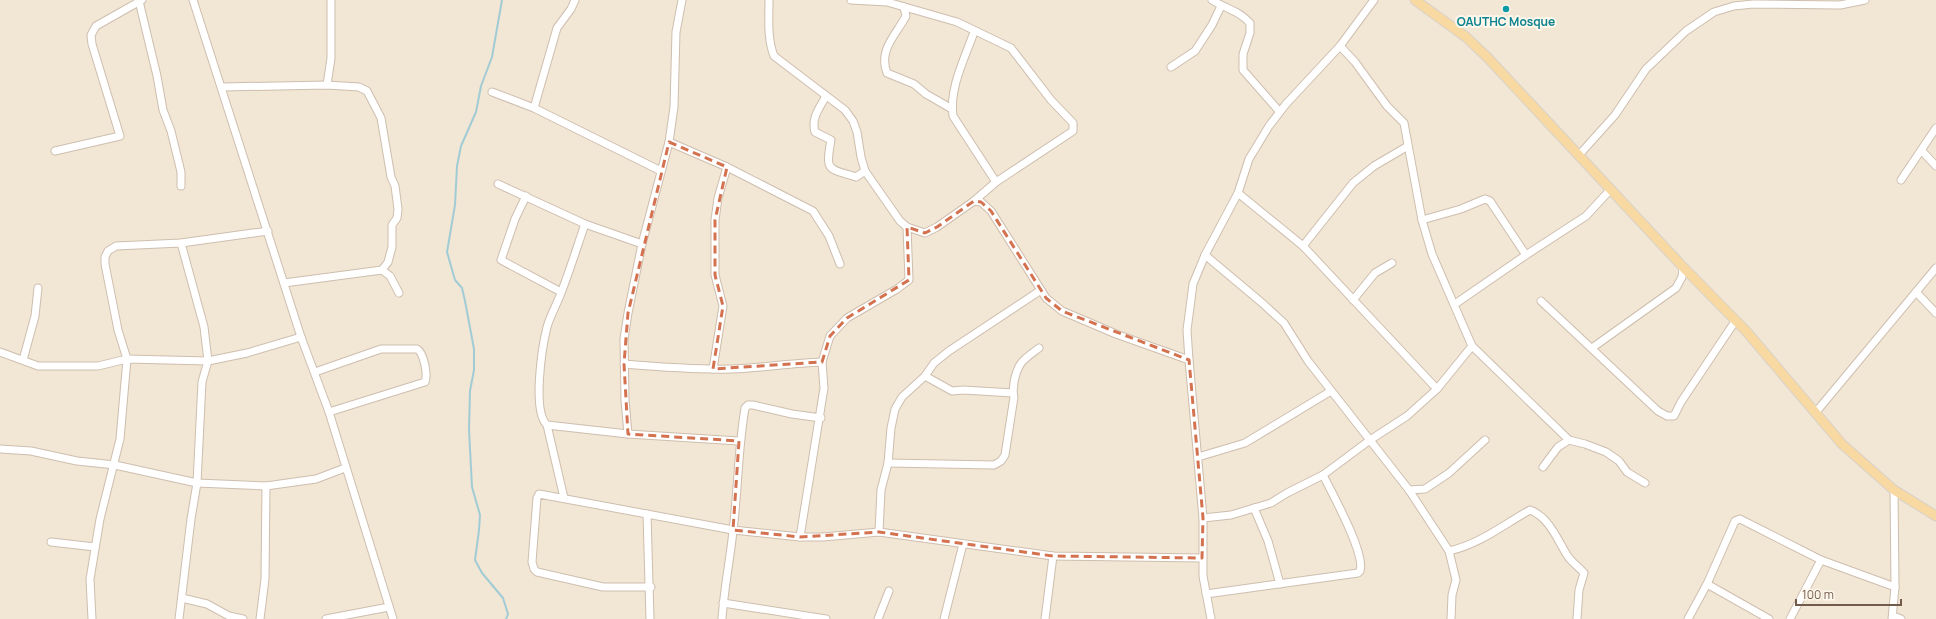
<svg xmlns="http://www.w3.org/2000/svg" width="1936" height="619" font-family="Manrope,sans-serif">
<style>
.residential{fill:#f2e6d4}
.lines{fill:none;stroke-linecap:round;stroke-linejoin:round}
.stream{stroke:#a2ccd5;stroke-width:2}
.minor-casing{stroke:#cebeaf;stroke-width:9}
.major-casing{stroke:#d8d1cd;stroke-width:11}
.minor{stroke:#fff;stroke-width:7}
.major{stroke:#f7d9a1;stroke-width:9}
.marked{fill:none;stroke:#d47250;stroke-width:3;stroke-dasharray:8 5;stroke-linejoin:round}
.culture-dot{fill:#0f9aa8;stroke:#fef7ec;stroke-width:1.5}
.labels{text-anchor:middle;stroke-width:4;stroke-linejoin:round;paint-order:stroke}
.culture-label{font-size:12px;font-weight:bold;fill:#0d838f;stroke:#fef7ec}
</style>
<rect width="100%" height="100%" fill="#fbf3e6"/>
<rect class="residential" x="0" y="0" width="1936" height="619"/>
<g class="lines">
<path class="stream" d="M502,0l-10,57 -11,29 -5,26 -15,34 -4,20 -2,39 -8,47 8,28 7,8 3,13 9,48v21l-4,21 -1,39 3,57 8,28 -1,15 -4,30 7,13 21,25 5,16 -2,5"/>
<g class="minor-casing">
<g id="minor">
<path d="M193,0l108,337 28,75 64,207"/>
<path d="M769,0c0,19 -2,38 5,56l71,54 8,11 4,11 4,25 4,14 35,50 7,6 18,6 12,-6 37,-26 22,-19 77,-51v-8l-22,-23 -40,-52 -54,-26 -70,-20 -36,-2"/>
<path d="M1212,0c14,9 26,10 38,23v10l-7,21v16l36,41"/>
<path d="M139,1l18,75 6,34 8,21 10,41v14"/>
<path d="M904,7l2,9c-10,19 -28,34 -19,57l27,11 12,10 26,15"/>
<path d="M974,32c-9,26 -25,56 -21,84l43,66"/>
<path d="M1340,46l15,16 32,44 17,17 18,97 10,34 40,92 97,94 16,4 21,8 13,9 8,11 18,11"/>
<path d="M1171,67l24,-16 17,-26 9,-19"/>
<path d="M327,85l4,-27v-58"/>
<path d="M222,87l105,-2 32,2 8,4 14,27 10,59 4,9 3,23 -1,9 -5,7v22l-4,15 -6,8"/>
<path d="M492,92l42,16 127,63"/>
<path d="M826,96c-7,13 -15,22 -11,36l16,8c-6,32 -3,28 25,37l9,-6"/>
<path d="M534,108l23,-80 14,-19 4,-9"/>
<path d="M669,142l58,25 86,44 16,25 11,28"/>
<path d="M55,151l65,-15 -28,-92 -1,-9 5,-9 46,-26"/>
<path d="M1922,151l14,15"/>
<path d="M1579,155l36,-40 31,-46 40,-38 28,-19 20,-6 19,-2 87,1 25,-5"/>
<path d="M1901,180l35,-52"/>
<path d="M498,184l87,40 57,20"/>
<path d="M1238,193l65,53 134,143"/>
<path d="M526,196l-11,23 -14,41 60,32"/>
<path d="M974,201l7,1 10,9 50,79 5,8 16,13 54,23 73,26"/>
<path d="M1422,220l39,-11 24,-10 5,2 36,54"/>
<path d="M1303,246l50,-63 21,-17 34,-20"/>
<path d="M1205,255l56,47 23,21 24,38 101,129 40,61 7,29 -4,15 -1,24"/>
<path d="M284,283l98,-13 8,6 9,17"/>
<path d="M1916,292l20,21"/>
<path d="M1353,300l22,-27 17,-10"/>
<path d="M1541,301l117,110 9,5h7l7,-14 55,-82"/>
<path d="M1455,304l71,-49 60,-39 25,-27"/>
<path d="M1592,348l84,-60 6,-11 1,-10"/>
<path d="M0,352l38,14h60l29,-7 81,2 39,-8 54,-16"/>
<path d="M23,360l12,-44 3,-28"/>
<path d="M624,364c36,3 72,6 108,5 30,-1 59,-6 90,-7"/>
<path d="M713,369l10,-63 -8,-31v-55l3,-22 9,-31"/>
<path d="M315,372l66,-23h36c7,4 11,26 8,33l-96,30"/>
<path d="M925,376l27,15 11,-1 50,3"/>
<path d="M1816,412l120,-144"/>
<path d="M547,425l81,9 111,7"/>
<path d="M628,434l-3,-34 -1,-61 4,-26 14,-69 27,-102 5,-35 2,-75 6,-32"/>
<path d="M0,449l31,2 46,10 38,4 82,18 69,3 50,-7 29,-11"/>
<path d="M1198,457l47,-14 86,-52"/>
<path d="M888,463l106,2 7,-4 4,-6 9,-58c-2,-5 0,-10 0,-15 4,-20 9,-22 25,-34"/>
<path d="M1543,467l15,-20 11,-7"/>
<path d="M1409,490l16,-1 24,-16 36,-33"/>
<path d="M564,498l-17,-73c-15,-14 -5,-78 0,-98 3,-11 10,-23 14,-34 9,-23 16,-46 24,-69"/>
<path d="M1254,508l14,33 12,43"/>
<path d="M647,514l3,105"/>
<path d="M1203,518l28,-3 40,-12 16,-10 36,-18 47,-35 37,-24 30,-27 35,-43"/>
<path d="M879,532l2,-42 7,-27 3,-35 4,-19 7,-12 23,-21 9,-13 15,-12 92,-61"/>
<path d="M800,537l24,-149 -2,-26 8,-26 17,-18 50,-29 12,-9 -2,-53"/>
<path d="M51,542l44,5"/>
<path d="M1449,551c31,-7 54,-26 81,-41 19,7 27,29 37,45 4,7 12,12 17,18l-5,17 -2,29"/>
<path d="M1707,584l62,35"/>
<path d="M651,587h-48l-66,-15 -3,-3 -2,-7 5,-64 2,-4 194,36 67,7h23l56,-5 174,24 149,2"/>
<path d="M1206,594l152,-21 2,-2c6,-17 -28,-78 -37,-96"/>
<path d="M182,598l25,6 22,12 14,3"/>
<path d="M723,603l103,16"/>
<path d="M1893,616l8,3"/>
<path d="M92,619l-2,-40 10,-60 20,-80 7,-80 -9,-29 -13,-66v-7l3,-6 8,-5 65,-3 87,-12"/>
<path d="M179,619l12,-100 6,-36 5,-101 6,-21 -4,-34 -23,-84"/>
<path d="M260,619l5,-40 1,-93"/>
<path d="M326,619l63,-12"/>
<path d="M722,619c2,-30 8,-59 11,-88 5,-41 5,-82 12,-123l3,-3h5l39,9 29,4"/>
<path d="M878,619l11,-28"/>
<path d="M944,619l19,-75"/>
<path d="M1045,619l8,-63"/>
<path d="M1211,619l-8,-43v-58l-14,-158 -2,-30 6,-46 12,-29 33,-62 11,-34 20,-33 17,-22 54,-58 34,-46"/>
<path d="M1688,619l19,-35 28,-63 5,-2 81,41 74,27"/>
<path d="M1790,619l31,-59"/>
<path d="M1892,619l3,-32 -1,-97"/>
</g>
</g>
<g class="major-casing">
<path id="major" d="M1415,0l51,37 21,20 196,210 63,64 96,113 52,46 42,26"/>
</g>
<use href="#minor" class="minor"/>
<use href="#major" class="major"/>
</g>
<path class="marked" d="M669,142l58,25 -12,53v55l8,31 -10,63 109,-7 8,-26 17,-18 62,-38 -2,-53 18,6 12,-6 37,-26 7,1 10,9 55,87 16,13 127,49 14,158 -1,40 -149,-2 -174,-24 -79,5 -67,-7 6,-89 -111,-7 -4,-70 4,-51z"/>
<circle class="culture-dot" cx="1506" cy="9" r="4"/>
<g class="labels">
<g class="culture-label">
<text x="1506" y="26">OAUTHC Mosque</text>
</g>
</g>
<path d="M1796 599v6h105v-6" fill="none" stroke="#735b4c" stroke-width="2"/>
<text x="1802" y="599" font-size="12" fill="#735b4c" stroke="#fef7ec" stroke-width="3" paint-order="stroke">100 m</text>
</svg>
